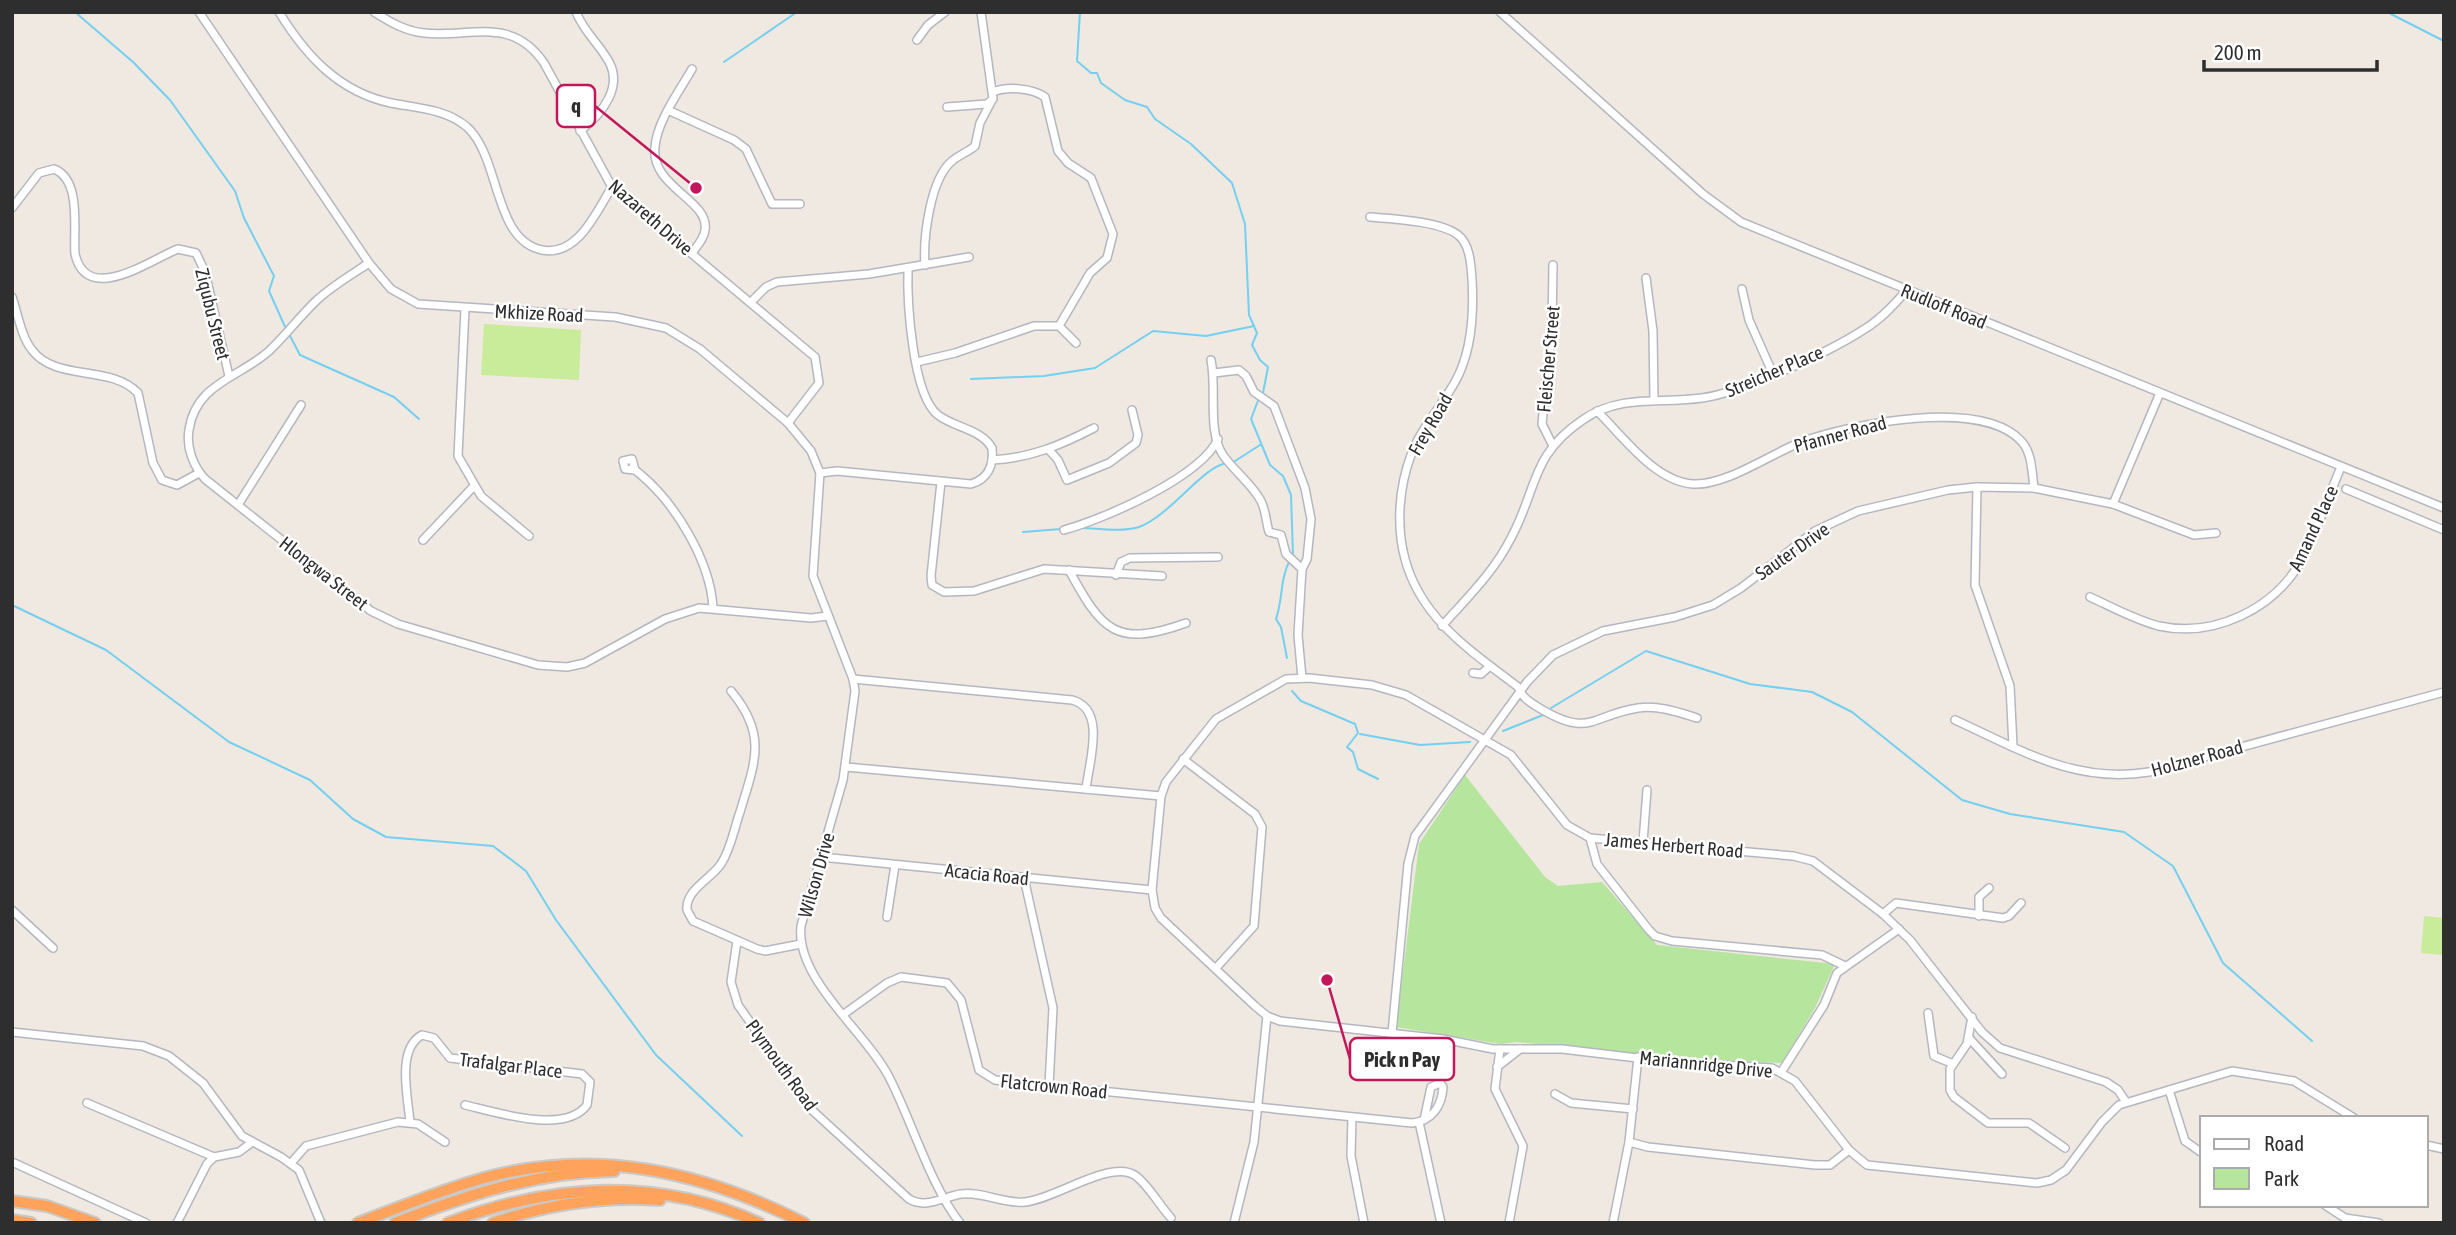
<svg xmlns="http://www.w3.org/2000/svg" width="2456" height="1235" font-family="'Asap Condensed',sans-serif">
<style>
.green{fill:#b6e59e}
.pitch{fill:#c9ec9a}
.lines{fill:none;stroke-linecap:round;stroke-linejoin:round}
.stream{stroke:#75cff0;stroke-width:2}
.minor-casing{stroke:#b4b7c1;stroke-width:10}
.highway-casing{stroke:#c9c9c9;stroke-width:14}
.minor{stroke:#fff;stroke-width:7}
.highway{stroke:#ffa35c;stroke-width:10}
.labels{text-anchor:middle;stroke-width:5;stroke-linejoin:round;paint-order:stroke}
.street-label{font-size:19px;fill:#2e2e2e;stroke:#fff}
.leader{fill:none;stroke:#c2185b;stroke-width:2.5}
.callout-dot{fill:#c2185b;stroke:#fff;stroke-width:2.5}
.callout{fill:#fff;stroke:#c2185b;stroke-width:2.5}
.callout-label{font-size:21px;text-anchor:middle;font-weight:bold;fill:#2e2e2e}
</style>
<rect width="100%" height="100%" fill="#efe9e1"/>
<path class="green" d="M1465,775l80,102 13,9 44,-4 55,63 178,19 -20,44 -33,55 -99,-5 -167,-16 -15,2 -105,-17 23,-183z"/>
<g class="pitch">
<path d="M484,324l97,6 -2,50 -98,-5z"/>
<path d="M2424,916l20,2v37l-23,-2z"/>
</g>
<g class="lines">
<g class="stream">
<path d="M75,12l58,50 37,38 65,91 9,27 30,58 -5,15 17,38"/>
<path d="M1080,12l-3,49 14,12h6l4,10 24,17 22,7 8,12 36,25 41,39 13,41 4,91 8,18 -5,12 8,15 8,7 -5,26"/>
<path d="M2387,12l57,29"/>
<path d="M724,62l73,-50"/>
<path d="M289,334l11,21 94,42 25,22"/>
<path d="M971,379l73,-3 51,-8 58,-37 53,5 48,-10"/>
<path d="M1259,398l-8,21 19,46 13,11 8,19 2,60"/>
<path d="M1232,463l28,-18"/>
<path d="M1084,528c16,1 39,4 55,-1 32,-12 64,-61 88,-64"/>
<path d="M1023,532l38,-3"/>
<path d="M12,605l94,45 123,92 81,38 43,39 33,18 107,9 33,25 30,49 100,135 86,81"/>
<path d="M1287,658l-6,-31 -5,-8c7,-20 4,-41 14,-59"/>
<path d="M1292,691l9,10 54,23 3,9 -11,14 6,5 5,17 20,10"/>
<path d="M1551,708l95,-57 104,33 62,8 40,20 110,88 48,14 114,18 49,34 50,97 89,78"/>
<path d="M1503,731l40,-16"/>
<path d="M1360,734l60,11 50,-3"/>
</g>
<g class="minor-casing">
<g id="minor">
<path d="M199,12l170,251 22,26 27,15 197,13 51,11 34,21 88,74 23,28 9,22 -7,103 40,103 2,12 -12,89 -42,146c-6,53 65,106 88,151 22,42 42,110 71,146"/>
<path d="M279,12c27,44 60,80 112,91 26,5 55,6 76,24 34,31 26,113 75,123 36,7 54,-38 70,-63"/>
<path d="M374,12c16,10 31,19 50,21 46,5 87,-18 120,30l68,124 203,170 4,26 -31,40"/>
<path d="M576,12c7,18 20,29 30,45 20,28 -4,57 -26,74"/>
<path d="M1500,12l203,182 38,28 703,286"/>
<path d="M917,40l11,-15 17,-13"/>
<path d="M993,92c14,-6 39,-4 52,5l13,54 10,12 23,15 22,56 -6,24 -17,15 -31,53"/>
<path d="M947,107l40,-3 6,-5 -12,-87"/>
<path d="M670,111l64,29 12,9 26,55h28"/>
<path d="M12,208l27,-35 15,-4c28,11 19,60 21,85 12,53 78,4 103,-5l18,4 9,19 24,104"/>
<path d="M1370,217c23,2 70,4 88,18 12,9 13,30 14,44 2,34 0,73 -17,103 -14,25 -34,46 -44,73 -12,32 -15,71 -6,104 16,60 66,92 113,128 5,12 12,15 23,22 49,29 51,6 97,-1 20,-3 40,4 59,10"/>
<path d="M692,253c5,-7 12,-14 13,-23 5,-30 -55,-43 -50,-83 2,-26 24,-55 37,-78"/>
<path d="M369,263c-18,12 -37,23 -52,37 -17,16 -31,35 -48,51 -30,27 -73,32 -80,79 -3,17 4,36 16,49l166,132 27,13 140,41 29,2 18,-4 80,-44 34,-11 112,10 17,-2"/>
<path d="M925,265c-2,-26 5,-86 27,-104 7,-6 16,-9 23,-15l5,-23 11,-21"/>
<path d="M1646,278l7,53 1,69"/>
<path d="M1742,289l7,31 24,54"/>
<path d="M12,297c6,17 9,39 20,53 24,32 78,14 106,43l15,70 9,17 15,5 22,-12"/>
<path d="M752,301l14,-14 11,-5 92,-8 100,-17"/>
<path d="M465,309l-7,147 23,40 48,40"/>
<path d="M1211,360c6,28 -4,72 12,95 11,16 29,29 38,46 5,10 5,21 8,31l12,3 5,19 16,15 -4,66 4,43"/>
<path d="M917,362l38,-9 79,-27h25l17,17"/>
<path d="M1214,373l25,-3 7,6 8,16 20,14 31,82 6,31 -4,40 -5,10"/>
<path d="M1597,411c26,25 57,70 96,73 32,2 78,-30 108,-42 49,-18 182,-45 221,0 10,11 10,31 12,46"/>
<path d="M1552,444l-10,-20 10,-98 1,-61"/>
<path d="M1049,450l9,10 9,20 42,-17 27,-20 2,-8 -6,-25"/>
<path d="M992,460c39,-2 69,-15 102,-32"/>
<path d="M635,470l-3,-11 -9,2 2,8 10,1 5,4c36,30 70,87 73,133"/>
<path d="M820,473l17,-2 134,13c17,-5 23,-19 21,-36 -11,-19 -37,-20 -54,-33 -26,-20 -31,-115 -30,-147"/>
<path d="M941,482l-10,94 1,9 12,7 30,-1 70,-22 118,7"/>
<path d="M1977,487l-2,98 35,101 3,60"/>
<path d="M2346,489l98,41"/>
<path d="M2113,504l47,-111"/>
<path d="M238,505l63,-100"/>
<path d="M1064,530c40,-11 137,-53 154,-91"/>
<path d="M423,540l51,-54"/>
<path d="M1069,570c33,61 47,78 117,53"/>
<path d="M1116,575l5,-13 9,-4 88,-1"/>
<path d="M2090,597c22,10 45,23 69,29 55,12 115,-17 142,-65 16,-29 27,-64 40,-94"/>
<path d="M1442,626c25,-28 52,-54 69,-88 27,-50 19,-83 73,-119 37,-25 76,-15 118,-21 39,-5 127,-46 161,-68 17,-10 30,-24 43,-39"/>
<path d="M1473,673l8,1 9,-8"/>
<path d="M853,679l219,21c35,9 17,62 14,89"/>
<path d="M731,691c37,44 24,71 9,121 -6,17 -9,37 -19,52 -10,15 -36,26 -34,46l6,11 64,28 8,2 36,-7"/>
<path d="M1955,720c66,30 120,64 194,52l295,-80"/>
<path d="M1183,759l72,55 7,13 -8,99 -38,42"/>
<path d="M846,767l315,29"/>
<path d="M1590,838l7,26 52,66 6,6 17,5 150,14 23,11"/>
<path d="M1643,842l4,-52"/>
<path d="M821,857l331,33"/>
<path d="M1024,878l29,130 -4,78"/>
<path d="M12,910l41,38"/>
<path d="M1883,914l13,-11 107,15 6,-2 12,-13"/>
<path d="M1979,916v-19l10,-9"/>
<path d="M887,917l8,-52"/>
<path d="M737,941l-6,41 7,23 75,106 96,88c17,10 34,-2 52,-5 21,-3 42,10 64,8 31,-3 87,-44 111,-26 14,11 23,29 35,42"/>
<path d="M1928,1013l6,43 17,7"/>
<path d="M844,1014l43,-31 14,-6 46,6 14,17 18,70 16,10 417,43c20,-2 30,-17 31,-36l-3,-4 -9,4 -7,33"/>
<path d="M1972,1017l-5,27 -17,25v21l4,7 34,26h41l36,25"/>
<path d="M12,1032l131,14 26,10 34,27 39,53 39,21 18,13 22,53"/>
<path d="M1392,1033l16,-169 7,-28 112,-154 26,-27 50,-24 72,-14 38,-12 28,-17 74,-57 43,-20 90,-21 29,-3 57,1 79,16 81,31 22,-2"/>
<path d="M1969,1038l33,36"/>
<path d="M1500,1049l-5,40 28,57 -14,77"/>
<path d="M1638,1057l-9,85 19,5 167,18h15l19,-15"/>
<path d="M1497,1067l23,-18"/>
<path d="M1782,1071l42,-66 13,-32 62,-44"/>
<path d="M2169,1090l16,51 17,12"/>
<path d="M1555,1094l16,9 62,6"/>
<path d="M2126,1102l-8,-12 -12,-8 -106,-34 -18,-16 -72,-92 -27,-26 -70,-53 -20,-5 -203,-18 -23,-13 -56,-70 -105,-60 -34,-10 -63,-7 -23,1 -70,40 -50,63 -5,14 -9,94 3,18 6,10 94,88 12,10 13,5 163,18 50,10h69l109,13 101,6 23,13 54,69 18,15 170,18 14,-3 15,-10 36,-48 17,-17 113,-34 62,10 60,37"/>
<path d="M87,1103l127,54 25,-5 12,-9"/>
<path d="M1352,1117l-1,39 13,67"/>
<path d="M410,1122c-2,-24 -14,-73 12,-87l12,3 16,20 132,16 8,8 -3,23c-22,30 -92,7 -122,0"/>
<path d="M1419,1122l22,101"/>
<path d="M2426,1145l18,4"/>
<path d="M12,1162l134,61"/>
<path d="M291,1163l15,-17 92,-24 20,2 27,18"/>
<path d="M2325,1205l20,13 34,5"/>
<path d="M177,1223l30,-59 7,-7"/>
<path d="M1234,1223l20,-81 13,-126"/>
<path d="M1613,1223l16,-81"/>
</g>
</g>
<g class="highway-casing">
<g id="highway">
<path d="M12,1201l35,5 48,17"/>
<path d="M12,1220l19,3"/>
<path d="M358,1223c42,-16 83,-33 126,-45 113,-31 219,-6 320,45"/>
<path d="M395,1223c72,-28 141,-51 219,-52"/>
<path d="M448,1223c102,-39 210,-47 311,0"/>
<path d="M493,1223c55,-19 109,-27 167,-23"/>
</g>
</g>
<use href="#minor" class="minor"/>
<use href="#highway" class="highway"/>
</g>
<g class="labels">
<g class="street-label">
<text transform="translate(651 217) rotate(41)" y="7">Nazareth Drive</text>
<text transform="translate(1944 306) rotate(22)" y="7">Rudloff Road</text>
<text transform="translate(539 313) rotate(3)" y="7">Mkhize Road</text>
<text transform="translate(213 314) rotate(76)" y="7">Ziqubu Street</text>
<text transform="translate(1548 359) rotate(-85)" y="7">Fleischer Street</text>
<text transform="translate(1774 371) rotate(-23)" y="7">Streicher Place</text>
<text transform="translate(1430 424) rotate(-60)" y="7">Frey Road</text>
<text transform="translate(1840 434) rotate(-15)" y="7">Pfanner Road</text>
<text transform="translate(2313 528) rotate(-65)" y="7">Amand Place</text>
<text transform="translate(1792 551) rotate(-35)" y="7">Sauter Drive</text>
<text transform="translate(324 573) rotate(38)" y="7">Hlongwa Street</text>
<text transform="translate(2197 758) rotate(-15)" y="7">Holzner Road</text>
<text transform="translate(1674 845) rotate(5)" y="7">James Herbert Road</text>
<text transform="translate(987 874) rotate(6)" y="7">Acacia Road</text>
<text transform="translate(816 875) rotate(-74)" y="7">Wilson Drive</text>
<text transform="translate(1706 1064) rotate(6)" y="7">Mariannridge Drive</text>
<text transform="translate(511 1065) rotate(7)" y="7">Trafalgar Place</text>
<text transform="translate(782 1065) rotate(54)" y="7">Plymouth Road</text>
<text transform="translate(1054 1086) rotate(6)" y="7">Flatcrown Road</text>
</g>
</g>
<path class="leader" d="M696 188L595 106M1327 980L1350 1059"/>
<g class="callout-dot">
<circle cx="696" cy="188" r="7"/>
<circle cx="1327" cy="980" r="7"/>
</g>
<g class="callout">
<rect x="557" y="85" width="38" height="42" rx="7"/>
<rect x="1350" y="1038" width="104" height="42" rx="7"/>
</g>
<g class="callout-label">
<text x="576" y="113">q</text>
<text x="1402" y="1067">Pick n Pay</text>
</g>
<rect width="2456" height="1235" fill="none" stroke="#2e2e2e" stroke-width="28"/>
<rect x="2200" y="1116" width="228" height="91" fill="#ffffff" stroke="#ababab" stroke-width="2"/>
<rect x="2214" y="1139" width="35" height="10" fill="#ffffff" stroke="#ababab" stroke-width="2"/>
<text x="2264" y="1151" font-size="21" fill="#2e2e2e">Road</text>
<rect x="2214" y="1168" width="35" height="21" fill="#b6e59e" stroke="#ababab" stroke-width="2"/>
<text x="2264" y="1186" font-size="21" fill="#2e2e2e">Park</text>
<path d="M2204 60v10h173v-10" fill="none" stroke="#2e2e2e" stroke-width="3.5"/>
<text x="2214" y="60" font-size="21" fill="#2e2e2e" stroke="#ffffff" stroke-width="5" paint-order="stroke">200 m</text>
</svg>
